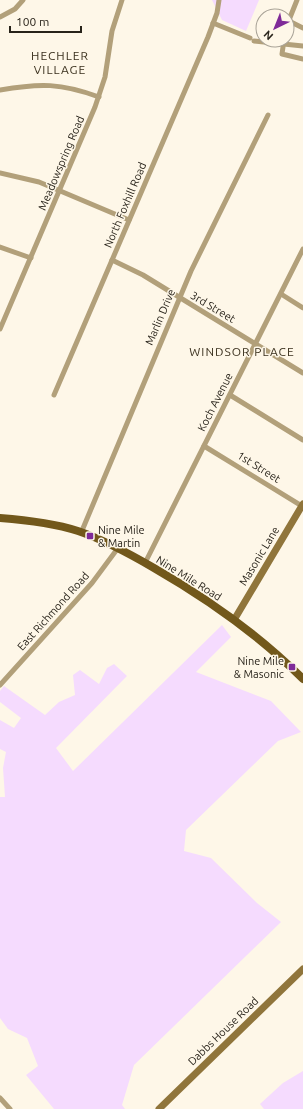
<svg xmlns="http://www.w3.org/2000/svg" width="303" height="1109" font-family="Ubuntu,sans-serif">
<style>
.green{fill:#f5dbfe}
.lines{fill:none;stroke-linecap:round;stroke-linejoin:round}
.street{stroke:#b2a07a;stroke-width:5}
.secondary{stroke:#90753b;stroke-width:7}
.primary{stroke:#72581b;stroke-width:8}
.poi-dot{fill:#7f2a98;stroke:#fef7e8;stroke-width:1.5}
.labels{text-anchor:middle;stroke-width:3;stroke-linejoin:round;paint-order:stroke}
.street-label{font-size:11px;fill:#28231a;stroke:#fef7e8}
.poi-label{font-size:11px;fill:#28231a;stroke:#fef7e8;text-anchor:start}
.neighbourhood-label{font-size:12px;letter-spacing:1px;fill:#392f1c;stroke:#fef7e8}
</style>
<rect width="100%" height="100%" fill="#fef7e8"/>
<g class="green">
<path d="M212,0h47l-13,31 -24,-11z"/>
<path d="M222,625l9,12 -35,35 75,29 30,31 -23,9 -92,89 -2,21 27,7 46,45 24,19 -147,143 -12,40 3,4h-71l-28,-34 12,-9 -11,-28 -19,-9 -8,-11v-221h5l-2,-29 3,-16 -6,-3v-29l14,8 7,-10 -21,-16v-11l4,-5 41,29 14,-13 16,-7 -2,-20 7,-5 19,14 8,-16 7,-4 13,12 -71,72 17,23z"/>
<path d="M303,1071v38h-39l-4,-5 23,-21z"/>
</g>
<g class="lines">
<g class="street">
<path d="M0,17l15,-8 8,-9"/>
<path d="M289,21l14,7"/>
<path d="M213,23l37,15"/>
<path d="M287,25l10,-25"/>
<path d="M284,40l-2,14 21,5"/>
<path d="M254,41l49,5"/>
<path d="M0,90c40,-7 61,-7 99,7"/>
<path d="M0,173l39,9 90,38"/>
<path d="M0,247l31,11"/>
<path d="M112,260l31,15 160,98"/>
<path d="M281,294l22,14"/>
<path d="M0,329l95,-222 10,-30 7,-46 10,-31"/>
<path d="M54,395l154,-358 9,-24 2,-13"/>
<path d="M230,395l73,45"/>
<path d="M204,446l98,60"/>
<path d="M81,533l110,-262 77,-156"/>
<path d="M145,563l158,-314"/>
<path d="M0,685l92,-102 26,-35"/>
<path d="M0,1098l10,11"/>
</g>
<g class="secondary">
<path d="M234,620l69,-116"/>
<path d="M159,1109l144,-140"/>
</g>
<path class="primary" d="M0,518c26,2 53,5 78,13 27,9 52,23 76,37 54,31 105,67 149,111"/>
</g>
<g class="poi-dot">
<rect x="86" y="532" width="8" height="8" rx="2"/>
<rect x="288" y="663" width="8" height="8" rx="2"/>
</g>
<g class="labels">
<g class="street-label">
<text transform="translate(61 163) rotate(-67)" y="4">Meadowspring Road</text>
<text transform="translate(125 205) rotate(-67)" y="4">North Foxhill Road</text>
<text transform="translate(213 307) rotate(31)" y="4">3rd Street</text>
<text transform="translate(160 317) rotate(-67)" y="4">Marlin Drive</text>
<text transform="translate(215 402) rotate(-63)" y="4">Koch Avenue</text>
<text transform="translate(259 467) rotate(32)" y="4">1st Street</text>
<text transform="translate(259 556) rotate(-59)" y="4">Masonic Lane</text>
<text transform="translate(189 578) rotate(32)" y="4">Nine Mile Road</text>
<text transform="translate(53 611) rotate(-48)" y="4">East Richmond Road</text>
<text transform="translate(223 1031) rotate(-44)" y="4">Dabbs House Road</text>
</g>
<g class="poi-label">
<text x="98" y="534">Nine Mile<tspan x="98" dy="13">&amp; Martin</tspan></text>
<text x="284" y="665" text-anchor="end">Nine Mile<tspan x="284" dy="13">&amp; Masonic</tspan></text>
</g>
<g class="neighbourhood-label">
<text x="60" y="60">HECHLER<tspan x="60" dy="14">VILLAGE</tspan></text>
<text x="242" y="356">WINDSOR PLACE</text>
</g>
</g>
<g transform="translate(275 28) rotate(223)"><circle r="19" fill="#fef7e8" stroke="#a8a296"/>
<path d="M0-3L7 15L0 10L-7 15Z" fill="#7f2a98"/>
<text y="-6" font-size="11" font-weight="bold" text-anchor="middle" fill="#28231a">N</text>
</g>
<path d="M10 26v6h71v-6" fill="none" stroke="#28231a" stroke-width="2"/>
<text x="16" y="26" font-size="12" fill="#28231a" stroke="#fef7e8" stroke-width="3" paint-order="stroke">100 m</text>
</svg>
